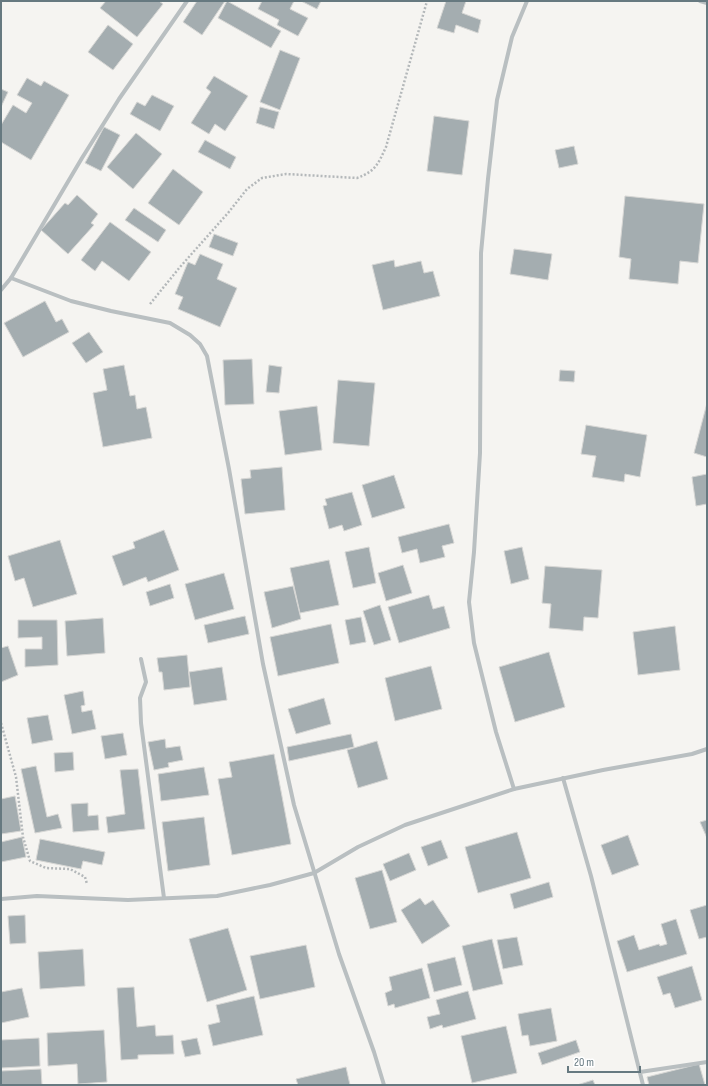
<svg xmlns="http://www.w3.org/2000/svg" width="708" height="1086" font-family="'Sofia Sans Condensed',sans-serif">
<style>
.building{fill:#a4adb0;stroke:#d6d6d4}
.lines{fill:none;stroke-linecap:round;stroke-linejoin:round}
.path{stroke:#b4b8ba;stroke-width:2.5;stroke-dasharray:2 2;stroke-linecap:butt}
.street{stroke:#b9bfc1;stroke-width:4}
</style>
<rect width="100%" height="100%" fill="#f5f4f1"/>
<g class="building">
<path d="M106,1h53l4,3 -26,33 -37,-29z"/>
<path d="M197,1h28l-23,34 -19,-13z"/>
<path d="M227,1l54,30 -10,17 -53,-30z"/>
<path d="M262,1h32l-4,8 18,9 -10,18 -21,-11 2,-5 -21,-11z"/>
<path d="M301,1h20l-4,8z"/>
<path d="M446,1h20l-4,12 19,7 -3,13 -22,-8 -2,8 -17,-5z"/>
<path d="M108,25l25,19 -20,26 -25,-18z"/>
<path d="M280,50l20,8 -20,52 -20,-8z"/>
<path d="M214,76l34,20 -23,35 -10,-7 -6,10 -18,-11 20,-31 -5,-4z"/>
<path d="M27,78l14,8 3,-5 25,14 -38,65 -30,-18v-17l12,-20 13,8 6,-10 -15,-8z"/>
<path d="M1,89l7,3 -7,15z"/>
<path d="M152,95l22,11 -14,25 -30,-17 7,-12 8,4z"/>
<path d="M260,107l19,5 -5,17 -18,-6z"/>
<path d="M434,116l35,5 -7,54 -35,-4z"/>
<path d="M104,127l16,8 -19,36 -16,-8z"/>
<path d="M136,133l26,21 -29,35 -26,-22z"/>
<path d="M205,140l31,17 -6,12 -32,-17z"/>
<path d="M574,146l4,18 -19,4 -4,-18z"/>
<path d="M173,169l30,23 -24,33 -31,-22z"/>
<path d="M77,195l21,19 -7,9 3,2 -26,29 -27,-24 24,-27 3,2z"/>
<path d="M625,196l79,8 -6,59 -18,-2 -2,23 -49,-5 2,-20 -12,-2z"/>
<path d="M134,208l32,22 -8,12 -33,-22z"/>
<path d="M110,222l41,30 -22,29 -27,-20 -7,10 -14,-11z"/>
<path d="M214,234l24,9 -5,13 -24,-9z"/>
<path d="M514,249l38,5 -4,26 -38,-6z"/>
<path d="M200,254l23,10 -6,15 20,9 -17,39 -42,-18 5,-12 -8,-3 13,-32 7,3z"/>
<path d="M394,260l1,7 26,-6 3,12 9,-2 7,25 -57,14 -11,-45z"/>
<path d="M45,301l11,21 6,-3 7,13 -46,25 -19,-34z"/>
<path d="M89,332l14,20 -17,11 -14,-20z"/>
<path d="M252,359l2,45 -29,1 -2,-45z"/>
<path d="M124,365l6,31 5,-1 2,14 9,-2 6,31 -49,9 -10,-54 14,-3 -4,-21z"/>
<path d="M269,365l13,2 -3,26 -13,-1z"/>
<path d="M560,370l15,1 -1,11 -15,-1z"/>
<path d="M338,380l37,3 -6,63 -36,-3z"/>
<path d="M707,403v54l-13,-4z"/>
<path d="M317,406l5,44 -37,5 -6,-44z"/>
<path d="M586,425l61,10 -7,42 -15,-3 -1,8 -32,-5 4,-21 -15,-2z"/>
<path d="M282,467l3,43 -40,4 -4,-35 10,-1 -1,-8z"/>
<path d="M707,474v30l-11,2 -4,-29z"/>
<path d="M394,475l11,33 -33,10 -10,-33z"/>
<path d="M352,492l10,33 -18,6 -2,-6 -13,4 -6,-23 4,-1 -2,-6z"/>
<path d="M449,524l5,19 -12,3 3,11 -25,6 -3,-14 -15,4 -4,-16z"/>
<path d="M164,530l15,40 -31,12 -2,-5 -23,9 -11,-30 23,-8 -2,-6z"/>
<path d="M60,540l17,54 -44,13 -9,-29 -9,3 -7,-25z"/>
<path d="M369,547l7,36 -23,5 -8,-36z"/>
<path d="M522,547l7,32 -18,5 -7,-33z"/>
<path d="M329,560l10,45 -39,8 -10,-45z"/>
<path d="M403,565l9,28 -26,8 -8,-28z"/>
<path d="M545,566l57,4 -4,48 -14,-1 -1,14 -34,-3 2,-24 -9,-1z"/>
<path d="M224,573l10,36 -39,11 -10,-36z"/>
<path d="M170,584l4,14 -24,8 -4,-14z"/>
<path d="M293,586l8,33 -29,9 -8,-36z"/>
<path d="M429,595l4,14 11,-3 6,22 -51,15 -11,-36z"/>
<path d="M380,605l11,35 -17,5 -11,-34z"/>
<path d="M245,616l4,18 -41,9 -4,-18z"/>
<path d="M361,617l5,25 -16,3 -5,-25z"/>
<path d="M103,618l2,35 -38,3 -2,-35z"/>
<path d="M18,620h39l1,45 -33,2v-18h17v-12l-24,1z"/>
<path d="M331,624l8,39 -61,13 -8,-39z"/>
<path d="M675,626l5,44 -42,5 -5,-43z"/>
<path d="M8,646l10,29 -17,7v-34z"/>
<path d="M549,652l16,55 -50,15 -16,-55z"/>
<path d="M187,655l3,32 -26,3 -2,-18h-3l-2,-14z"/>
<path d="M431,666l11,43 -47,12 -10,-43z"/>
<path d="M222,667l5,33 -33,5 -5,-33z"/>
<path d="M83,691l2,14 -4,1 1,6 10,-2 4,19 -24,5 -8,-39z"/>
<path d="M324,698l7,26 -35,10 -8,-25z"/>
<path d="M48,715l5,25 -21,4 -5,-26z"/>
<path d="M123,733l4,22 -22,4 -4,-23z"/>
<path d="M351,734l3,13 -65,14 -2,-14z"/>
<path d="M165,739l1,9 14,-2 3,14 -15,3 1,4 -15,3 -6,-28z"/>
<path d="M377,741l11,38 -30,9 -11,-38z"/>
<path d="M73,752l1,18 -19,2 -1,-19z"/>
<path d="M274,754l17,90 -59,11 -14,-76 14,-2 -3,-15z"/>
<path d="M36,766l11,51 11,-3 4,14 -27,5 -14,-64z"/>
<path d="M204,767l5,28 -48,6 -3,-27z"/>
<path d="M138,769l7,60 -37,4 -2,-16 19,-3 -5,-44z"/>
<path d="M15,796l6,35 -20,3v-35z"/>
<path d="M88,803v13l10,-1 1,15 -26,2 -2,-28z"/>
<path d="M204,817l6,48 -42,6 -6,-49z"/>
<path d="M707,820v18l-7,-16z"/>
<path d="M517,832l14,46 -53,15 -13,-46z"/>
<path d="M628,835l11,30 -27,10 -11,-30z"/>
<path d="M22,837l4,20 -25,5v-20z"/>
<path d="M40,839l65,13 -3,13 -19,-4 -2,8 -45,-9z"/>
<path d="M441,840l7,18 -20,8 -7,-19z"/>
<path d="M409,853l7,17 -26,11 -7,-17z"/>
<path d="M382,870l15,52 -27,7 -15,-51z"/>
<path d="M549,882l4,15 -39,12 -4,-15z"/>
<path d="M420,898l5,7 8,-5 17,26 -28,18 -21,-34z"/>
<path d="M707,905v32l-8,2 -9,-29z"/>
<path d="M25,915l1,28 -16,1 -2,-28z"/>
<path d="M676,919l11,35 -60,18 -10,-31 17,-6 5,15 20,-6 1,2 7,-2 -6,-20z"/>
<path d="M228,928l19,62 -40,12 -18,-63z"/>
<path d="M517,937l6,28 -20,4 -6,-29z"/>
<path d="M492,939l11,45 -30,7 -11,-45z"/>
<path d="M306,945l9,42 -55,12 -10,-43z"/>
<path d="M83,949l2,37 -45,3 -2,-37z"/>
<path d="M455,957l7,28 -28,7 -7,-28z"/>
<path d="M692,966l10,34 -27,8 -5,-15 -7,2 -6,-18z"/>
<path d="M422,968l8,30 -35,10 -1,-4 -6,2 -3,-13 7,-3 -3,-13z"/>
<path d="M134,987l3,40 18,-2 1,11 17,-1 1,19 -36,1v4l-17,1 -4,-72z"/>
<path d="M22,988l7,29 -28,6v-31z"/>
<path d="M468,991l8,28 -33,9 -1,-3 -12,4 -3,-12 13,-3 -4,-14z"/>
<path d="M254,996l9,39 -50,11 -5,-21 12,-3 -4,-17z"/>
<path d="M551,1008l6,33 -27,5 -2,-11 -6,1 -4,-22z"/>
<path d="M506,1026l11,47 -45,10 -11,-47z"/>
<path d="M104,1030l3,52 -29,2 -1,-20 -29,2 -1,-33z"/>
<path d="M39,1038l1,28 -39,2v-28z"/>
<path d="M197,1038l4,16 -16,3 -4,-16z"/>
<path d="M576,1040l4,12 -38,13 -4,-12z"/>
<path d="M699,1064l6,21h-56l-2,-8z"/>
<path d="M346,1067l4,18h-52l-2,-6z"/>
<path d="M41,1069l1,16h-41v-14z"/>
<path d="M593,1080l2,5h-18z"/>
</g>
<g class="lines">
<g class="path">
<path d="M150,304l30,-37 48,-54 19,-24 15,-11 24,-4 71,4c19,-7 21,-14 29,-31l41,-146"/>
<path d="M1,723l15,54 7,60 7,24 16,7 24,1 15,8 2,7"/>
</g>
<g class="street">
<path d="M700,1l7,2"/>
<path d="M11,278l60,23 40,10 59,12 20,12 10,9 7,12 22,113 34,195 31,141 45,149 35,98 10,33"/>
<path d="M1,290l10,-12 71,-120 37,-59 68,-98"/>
<path d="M141,659l5,23 -6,16 1,25 23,175"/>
<path d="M563,778l28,98 52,209"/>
<path d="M514,789l-18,-57 -22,-89 -5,-41 5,-50 6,-99 1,-200 7,-74 9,-79 15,-63 15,-36"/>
<path d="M1,899l36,-3 91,4 89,-4 53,-11 44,-12 44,-26 47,-22 109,-36 89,-19 89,-16 15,-5"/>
<path d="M640,1072l67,-10"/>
</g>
</g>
<rect width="708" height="1086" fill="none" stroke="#667980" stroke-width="4"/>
<path d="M568 1066v6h72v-6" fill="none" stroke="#667980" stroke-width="2"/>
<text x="574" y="1066" font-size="12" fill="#667980" stroke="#ffffff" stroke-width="3" paint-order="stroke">20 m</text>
</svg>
